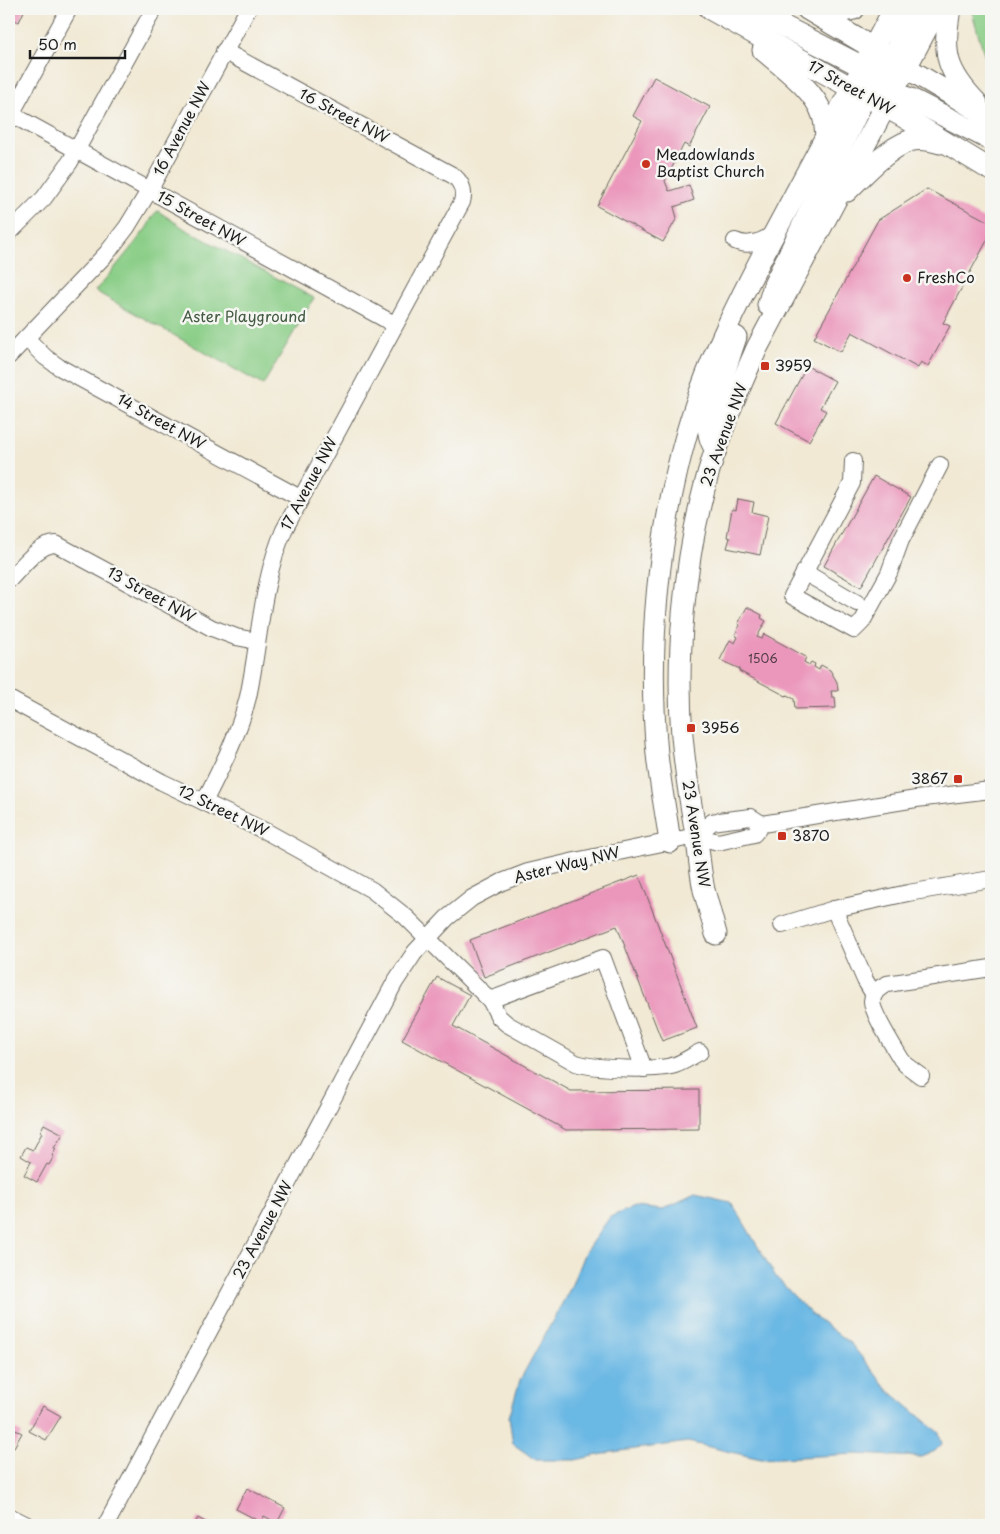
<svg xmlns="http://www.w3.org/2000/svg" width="1000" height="1534" font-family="'Playpen Sans',sans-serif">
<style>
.green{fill:#8ace87;stroke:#537552}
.water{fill:#6ab8e4;stroke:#436a80}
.building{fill:#eb97bc}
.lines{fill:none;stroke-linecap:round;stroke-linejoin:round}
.minor-casing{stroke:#67645c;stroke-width:18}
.major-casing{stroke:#67645c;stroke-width:23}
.minor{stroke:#fff;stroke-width:16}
.major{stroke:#fff;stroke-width:21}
.poi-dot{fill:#c8321e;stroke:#f6f6f2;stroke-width:2}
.labels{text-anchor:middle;stroke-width:5;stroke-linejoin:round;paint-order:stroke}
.number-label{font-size:12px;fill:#503b44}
.street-label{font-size:15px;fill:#1c1c1c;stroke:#f6f6f2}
.poi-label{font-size:15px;fill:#1c1c1c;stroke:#f6f6f2;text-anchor:start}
.park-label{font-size:15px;fill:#425a41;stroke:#f6f6f2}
</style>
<rect width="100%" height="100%" fill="#f6f6f2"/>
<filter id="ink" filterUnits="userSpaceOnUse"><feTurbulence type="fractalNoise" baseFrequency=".02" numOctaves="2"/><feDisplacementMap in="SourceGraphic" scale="10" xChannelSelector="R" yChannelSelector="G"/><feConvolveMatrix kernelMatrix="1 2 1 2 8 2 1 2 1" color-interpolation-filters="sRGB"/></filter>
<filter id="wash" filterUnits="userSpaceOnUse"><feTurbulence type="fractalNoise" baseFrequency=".0096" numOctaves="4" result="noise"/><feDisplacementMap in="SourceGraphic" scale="20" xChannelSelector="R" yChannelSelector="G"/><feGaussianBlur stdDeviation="1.12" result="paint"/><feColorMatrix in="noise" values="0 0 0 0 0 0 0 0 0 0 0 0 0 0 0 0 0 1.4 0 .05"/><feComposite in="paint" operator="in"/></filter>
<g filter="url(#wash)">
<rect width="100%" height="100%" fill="#f1e9d4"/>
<g class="green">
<path d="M974,9h17v69l-19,-66z"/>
<path d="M158,211l27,18 129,69 -51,87 -168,-94c17,-20 34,-40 50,-61 5,-6 7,-16 13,-19z"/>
</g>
<path class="water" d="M695,1195l37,8 44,74 34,36 41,31 38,47 50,42 3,11 -7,7 -14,6 -65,-3 -95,5 -73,-17 -75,10 -38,8h-39l-23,-16 -4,-27 11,-37 50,-91 15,-37 25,-35 24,-10 29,3z"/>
<g id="blocks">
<g class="building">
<path d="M9,9h16l-6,13 -10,-4z"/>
<path d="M654,77l56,30 -21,40 -5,-3 -19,37 4,10 20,-6 5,15 -20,7 3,11 -14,24 -66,-36 45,-85 -9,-5z"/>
<path d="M927,189l64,34v10l-48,90 7,3 -22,40 -7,-4 -3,6 -66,-36 -11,20 -27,-14 64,-118z"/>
<path d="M807,366l28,15 -15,27 6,3 -17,30 -33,-18z"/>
<path d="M874,476l37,21 -50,90 -37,-21z"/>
<path d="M738,499l16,3 -2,10 16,4 -8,39 -33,-7 3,-10 -3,-1 5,-28 4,1z"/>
<path d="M747,607l15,8 -1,3 5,3 -9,16 5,2 2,-5 42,23 -2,5 5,3 2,-3 4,2 -1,3 5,3 2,-5 9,5 7,12 1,9h-7l1,6h3l1,11 -41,1 -1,-10 -7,-4 -1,1 -47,-25 1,-2 -20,-9 10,-20 5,3 3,-6 -3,-2 5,-10 -2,-1z"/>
<path d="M639,875l58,153 -35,13 -45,-115 -133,51 -14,-37z"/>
<path d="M437,977l33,18 -17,31 118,65 128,-1v39l-133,1 -164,-90z"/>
<path d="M44,1124l19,10 -9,14 2,1 -4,7h2l-5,9 -2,-1 -10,18 -13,-7 7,-13 -10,-6 5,-9 7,3 9,-17 -2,-1z"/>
<path d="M43,1406l18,10 -15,24 -17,-9z"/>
<path d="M9,1427l13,6 -9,16 -4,-2z"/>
<path d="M247,1488l38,20 -8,15 -13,-7 -3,6 -25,-13z"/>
<path d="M198,1518l13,7h-17z"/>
</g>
</g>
</g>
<g filter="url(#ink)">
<use href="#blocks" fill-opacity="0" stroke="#67645c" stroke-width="1"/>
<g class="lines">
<g class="minor-casing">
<g id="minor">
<path d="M9,113l385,211"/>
<path d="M9,118l60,-109"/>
<path d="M9,233l35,-35 26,-36 84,-153"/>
<path d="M735,241c13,6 28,1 39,-8"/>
<path d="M26,338l19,19 14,10 241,131"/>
<path d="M9,356l81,-85 17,-18 20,-26 22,-36 99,-182"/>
<path d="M853,461l-1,22 -60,113 62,34 8,-8 27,-49 12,-33 39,-75"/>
<path d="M804,572l53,31"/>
<path d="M9,580c12,-12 29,-36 47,-36l156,84 24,9 21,4"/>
<path d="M9,699l153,83 107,51 103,57 34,27 84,83 9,17 8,7 69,39c19,6 81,8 99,2 9,-3 17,-9 25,-13"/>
<path d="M204,802c17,-34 35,-68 44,-105 12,-56 13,-114 36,-167l178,-328c3,-11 0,-19 -8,-26l-230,-125"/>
<path d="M696,836l16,-14 6,-1 33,-4 11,7"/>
<path d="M834,909l31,71 9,15"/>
<path d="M782,925l52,-16 74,-16 83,-14"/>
<path d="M490,1000l113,-42 41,111"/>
<path d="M921,1076l-16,-12 -4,-5c-7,-12 -29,-46 -29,-58 1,-9 8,-14 15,-17l104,-16"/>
<path d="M9,1516l18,9"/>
<path d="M106,1525l289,-543 20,-30 32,-34 25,-20 30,-16 26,-10 47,-11 121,-25 22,6 36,-8 8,-10 154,-25 75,-9"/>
</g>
</g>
<g class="major-casing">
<g id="major">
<path d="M710,9l192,107 89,54"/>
<path d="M750,9l117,60c13,4 27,5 39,-1"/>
<path d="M807,9l184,109"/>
<path d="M950,9c-8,44 -4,62 27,94"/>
<path d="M813,11l21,2 20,-4"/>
<path d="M763,50c20,17 52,40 60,66 2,6 2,13 3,19"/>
<path d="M887,72l12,-29 17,-34"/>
<path d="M881,88l30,11 80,41"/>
<path d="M847,191c15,-15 41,-43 62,-50 10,-3 21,-1 31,2"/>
<path d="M768,305l6,-20 85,-176 10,-26"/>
<path d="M716,450c-7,-10 -9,-20 -7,-32l27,-81"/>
<path d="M670,842c-4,-29 -10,-59 -13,-88 -10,-107 1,-219 30,-322 22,-76 59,-146 96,-215 37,-70 74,-139 111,-208"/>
<path d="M716,934c-4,-15 -8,-29 -12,-44 -4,-19 -5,-38 -8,-56 -6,-33 -11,-65 -14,-98 -6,-79 2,-170 22,-247 12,-49 33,-96 53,-141l180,-339"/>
</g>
</g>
<use href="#minor" class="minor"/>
<use href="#major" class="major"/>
</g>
</g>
<g class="poi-dot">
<circle cx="646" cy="164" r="5"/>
<circle cx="907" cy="278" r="5"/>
<rect x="760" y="361" width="10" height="10" rx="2.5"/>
<rect x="686" y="723" width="10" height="10" rx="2.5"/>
<rect x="953" y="774" width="10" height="10" rx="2.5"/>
<rect x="777" y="831" width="10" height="10" rx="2.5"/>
</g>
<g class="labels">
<g class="number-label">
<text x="763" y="663">1506</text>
</g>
<g class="street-label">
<text transform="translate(851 88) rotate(29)" y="5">17 Street NW</text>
<text transform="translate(344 116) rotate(28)" y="5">16 Street NW</text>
<text transform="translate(182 129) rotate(-62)" y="5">16 Avenue NW</text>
<text transform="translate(201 219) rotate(29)" y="5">15 Street NW</text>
<text transform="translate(161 422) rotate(29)" y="5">14 Street NW</text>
<text transform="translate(724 435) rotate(-70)" y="5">23 Avenue NW</text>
<text transform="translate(309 484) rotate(-62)" y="5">17 Avenue NW</text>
<text transform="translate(151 595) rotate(29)" y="5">13 Street NW</text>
<text transform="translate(223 811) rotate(26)" y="5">12 Street NW</text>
<text transform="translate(696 834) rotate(81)" y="5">23 Avenue NW</text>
<text transform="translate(567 865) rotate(-14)" y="5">Aster Way NW</text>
<text transform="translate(263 1230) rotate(-62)" y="5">23 Avenue NW</text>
</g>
<g class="poi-label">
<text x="656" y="160">Meadowlands<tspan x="656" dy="17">Baptist Church</tspan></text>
<text x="917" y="283">FreshCo</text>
<text x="775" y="371">3959</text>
<text x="701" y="733">3956</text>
<text x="948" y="784" text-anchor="end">3867</text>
<text x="792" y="841">3870</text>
</g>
<g class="park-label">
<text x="244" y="322">Aster Playground</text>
</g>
</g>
<rect width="1000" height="1534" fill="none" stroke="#f6f6f2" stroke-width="30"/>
<path d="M30 50v8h95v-8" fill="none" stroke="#1c1c1c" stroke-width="2.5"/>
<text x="38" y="50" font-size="15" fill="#1c1c1c" stroke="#f6f6f2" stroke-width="4" paint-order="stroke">50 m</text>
</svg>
